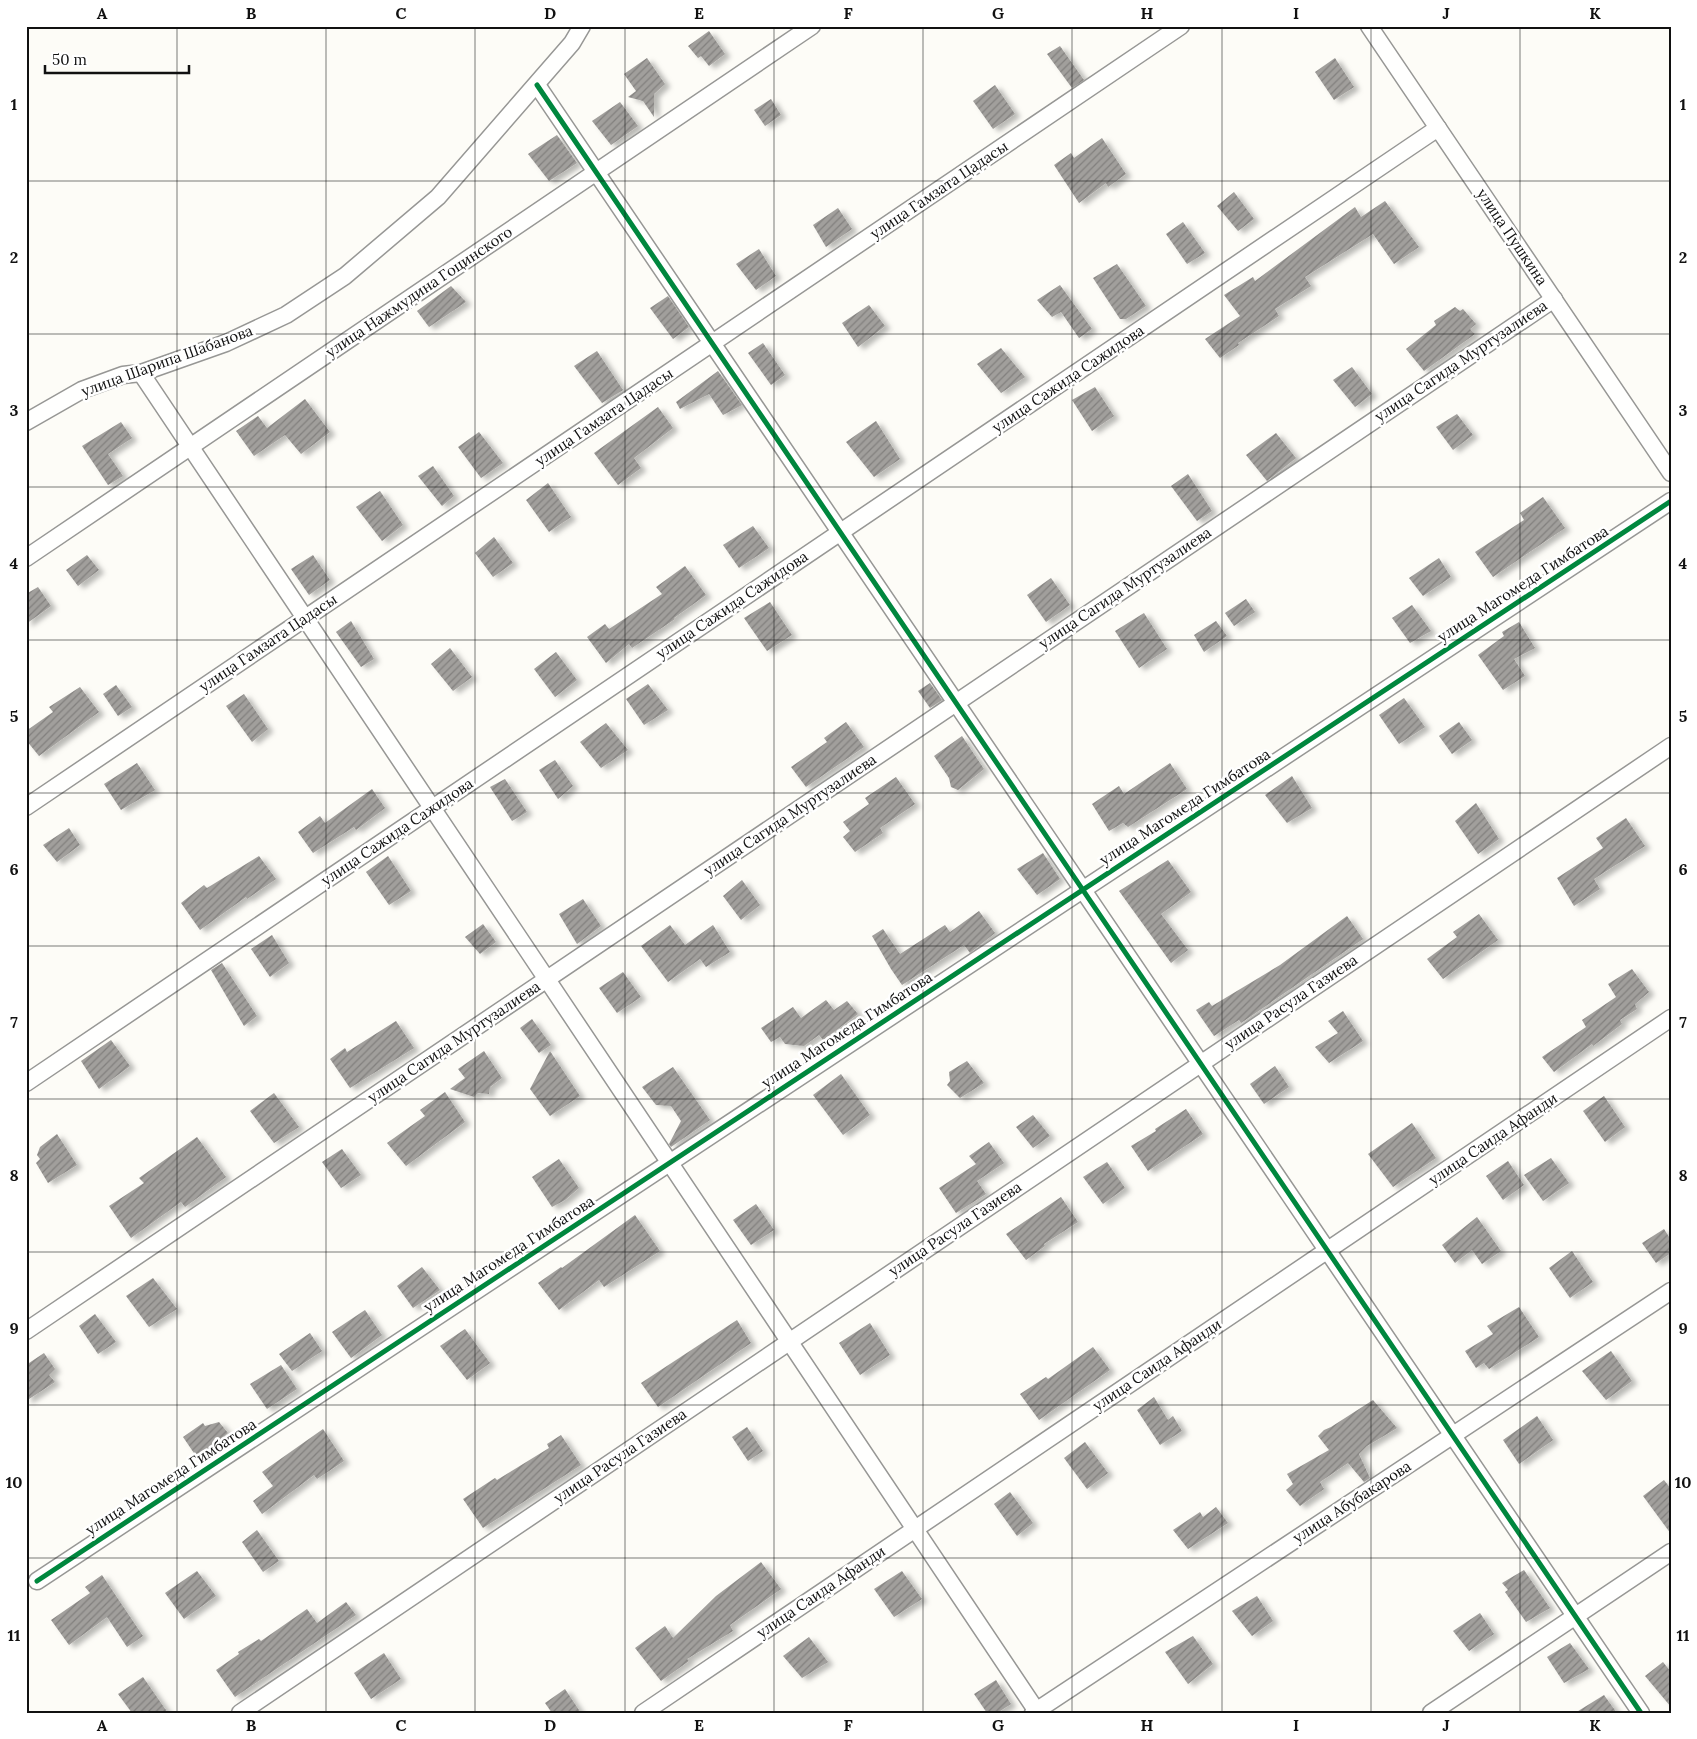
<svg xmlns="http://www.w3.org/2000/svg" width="1697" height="1739" font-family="Lora,serif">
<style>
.building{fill:url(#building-hatch);filter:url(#shadow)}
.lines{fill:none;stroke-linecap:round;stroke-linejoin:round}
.minor-casing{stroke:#979795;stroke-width:19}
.minor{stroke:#fffffe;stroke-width:16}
.cycleway-casing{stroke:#fff;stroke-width:8}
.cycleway{stroke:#00873e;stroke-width:5}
.grid{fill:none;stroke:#111;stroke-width:1;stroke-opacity:0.55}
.labels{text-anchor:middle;stroke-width:5;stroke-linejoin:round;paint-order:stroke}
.street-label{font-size:15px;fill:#111;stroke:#fff}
.neatline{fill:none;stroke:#111;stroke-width:2}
.grid-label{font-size:16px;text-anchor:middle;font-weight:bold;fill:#111}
</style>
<defs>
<pattern id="building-hatch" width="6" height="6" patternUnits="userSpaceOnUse" patternTransform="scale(1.25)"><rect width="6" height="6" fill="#a19f9c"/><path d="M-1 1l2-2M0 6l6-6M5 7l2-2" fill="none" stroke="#82807e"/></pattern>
<filter id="shadow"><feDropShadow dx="5.5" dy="3" stdDeviation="2.5" flood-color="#0004"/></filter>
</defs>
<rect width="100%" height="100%" fill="#fdfcf7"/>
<g class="building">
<path d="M709,31l16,23 -16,12 -8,-10 -3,2 -10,-12z"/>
<path d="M1060,46l24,34 -12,8 -25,-34z"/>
<path d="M647,58l18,26 -11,10v23l-11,-16 -15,-4 8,-6 -12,-17z"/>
<path d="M1335,58l19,29 -20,13 -19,-28z"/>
<path d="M995,85l20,29 -22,15 -20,-28z"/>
<path d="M771,99l10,16 -16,11 -11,-16z"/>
<path d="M620,102l18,24 -27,19 -19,-24z"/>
<path d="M557,135l20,28 -28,18 -21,-27z"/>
<path d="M1102,138l24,36 -18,13 -2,-4 -27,20 -25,-38 17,-12 3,5z"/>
<path d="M1234,192l20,27 -16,12 -21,-25z"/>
<path d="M1385,201l34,46 -25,17 -21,-30 -68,43 6,9 -36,23 4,7 -41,27 1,2 -19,13 -15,-19 35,-23 -16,-21 29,-18 2,4 100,-74 6,10z"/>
<path d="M838,208l14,21 -26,18 -13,-22z"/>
<path d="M1183,222l22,31 -18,11 -21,-30z"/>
<path d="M759,249l17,27 -20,14 -20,-26z"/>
<path d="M1117,264l29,42 -20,13h-6l-27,-41z"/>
<path d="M1060,285l32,44 -13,9 -18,-26 -9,5 -15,-17z"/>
<path d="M451,286l15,16 -37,25 -12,-16z"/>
<path d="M668,296l21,31 -16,12 -23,-31z"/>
<path d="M869,305l16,21 -27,21 -16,-24z"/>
<path d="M1455,307l5,4 3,-2 13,15 -6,5 5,5 -51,37 -18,-22 30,-24 -2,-4z"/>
<path d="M763,343l22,32 -14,10 -23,-32z"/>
<path d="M1001,348l24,29 -24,16 -24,-29z"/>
<path d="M597,351l26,39 -21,13 -28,-37z"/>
<path d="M1352,367l20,27 -17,13 -22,-27z"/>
<path d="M718,371l24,34 -19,10 -14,-21 -29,15 -4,-7z"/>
<path d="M1095,387l19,29 -22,15 -20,-31z"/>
<path d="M305,399l25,33 -29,22 -16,-19 -31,21 -18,-25 22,-15 9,12z"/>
<path d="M658,407l15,21 -39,30 7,10 -23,17 -24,-32z"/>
<path d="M1457,414l16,21 -20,15 -17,-23z"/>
<path d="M876,421l24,38 -26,18 -28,-35z"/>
<path d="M121,422l11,16 -24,16 15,22 -15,9 -26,-39z"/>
<path d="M479,432l24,31 -22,15 -23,-31z"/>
<path d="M1276,433l20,25 -29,23 -21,-26z"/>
<path d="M433,466l21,30 -12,10 -24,-30z"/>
<path d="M1188,474l24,37 -15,10 -26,-35z"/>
<path d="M548,483l23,34 -22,15 -23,-32z"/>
<path d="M380,491l23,34 -21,16 -26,-34z"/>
<path d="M1543,497l22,31 -72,49 -18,-25 49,-32 -4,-7z"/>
<path d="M753,526l16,22 -30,20 -16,-23z"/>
<path d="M494,537l19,26 -20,14 -18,-24z"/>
<path d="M87,555l12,15 -21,16 -12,-16z"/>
<path d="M313,555l17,25 -21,15 -18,-26z"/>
<path d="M1439,558l12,19 -28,19 -14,-18z"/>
<path d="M685,566l21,29 -32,23 1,1 -43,29 -3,-4 -23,19 -19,-26 18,-13 4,5 53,-35 -6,-7z"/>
<path d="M1051,578l19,27 -24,17 -19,-27z"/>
<path d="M38,587l13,19 -25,18v-30z"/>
<path d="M1246,599l9,13 -21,14 -9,-13z"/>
<path d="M770,602l22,33 -25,16 -23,-33z"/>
<path d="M1412,605l19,26 -21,12 -18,-25z"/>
<path d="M1144,613l23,36 -28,19 -24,-37z"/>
<path d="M351,621l23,38 -13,8 -25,-35z"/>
<path d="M1216,621l11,15 -23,16 -10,-17z"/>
<path d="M1519,622l16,26 -21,11 11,17 -22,14 -25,-35 26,-19 -2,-4z"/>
<path d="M450,648l22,29 -19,14 -22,-27z"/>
<path d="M556,652l21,28 -22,17 -21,-28z"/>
<path d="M930,683l12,17 -12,8 -12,-17z"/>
<path d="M648,684l20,26 -24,15 -18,-26z"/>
<path d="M116,685l16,22 -14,9 -15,-22z"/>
<path d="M80,687l19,25 -60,44 -13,-16v-9l27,-19 -4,-5z"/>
<path d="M244,694l24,35 -16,13 -26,-36z"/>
<path d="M1404,698l21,29 -26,17 -20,-29z"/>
<path d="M846,722l18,25 -58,40 -15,-20 36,-25 -3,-4z"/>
<path d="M1459,722l13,18 -20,14 -13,-18z"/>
<path d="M606,723l22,27 -27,18 -21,-26z"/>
<path d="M962,736l22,33 -26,21 -7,-3 -2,-9 -15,-22z"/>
<path d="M555,760l18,26 -15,13 -19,-29z"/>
<path d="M137,763l18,27 -34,20 -17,-26z"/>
<path d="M1170,763l17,26 -59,38 -5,-4 -14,8 -17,-27 27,-18 5,8z"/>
<path d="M1292,776l20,32 -25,15 -22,-28z"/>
<path d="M896,777l19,27 -35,24 3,5 -28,19 -12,-15 7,-6 -7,-9 26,-18 -4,-6z"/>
<path d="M505,779l22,33 -15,9 -22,-34z"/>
<path d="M372,789l13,19 -29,22 -2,-3 -41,26 -15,-21 22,-16 5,7z"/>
<path d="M1476,803l23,36 -21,15 -23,-33z"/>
<path d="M1626,818l19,28 -51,33 6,10 -26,17 -17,-28 46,-30 -7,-10z"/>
<path d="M69,828l11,17 -23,17 -14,-17z"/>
<path d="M1043,853l17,26 -23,16 -20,-26z"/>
<path d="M259,856l17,23 -29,20 -1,-2 -46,33 -19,-27 23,-18 3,3z"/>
<path d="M388,856l23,35 -22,14 -23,-33z"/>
<path d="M1168,860l23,32 -30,22 27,36 -17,13 -52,-72z"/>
<path d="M742,880l18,25 -19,15 -18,-24z"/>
<path d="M583,899l18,27 -24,18 -18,-30z"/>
<path d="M979,911l16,22 -25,20 -6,-8 -62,40 -11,-16 -19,-33 11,-7 17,25 45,-29 5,7z"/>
<path d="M1479,914l19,26 -55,39 -16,-20 30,-22 -4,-5z"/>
<path d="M1347,916l16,23 -122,84 -2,-3 -25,16 -18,-26 13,-8 3,4 68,-41z"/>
<path d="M483,924l13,18 -16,12 -15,-17z"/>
<path d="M670,925l15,20 28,-20 17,27 -24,15 -6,-8 -32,23 -27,-36z"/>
<path d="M272,935l17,28 -19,14 -19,-28z"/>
<path d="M222,963l35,53 -13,10 -33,-56z"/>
<path d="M1632,969l17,23 -14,12 2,5 -17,11 2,4 -29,22 -1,-2 -38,28 -12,-15 44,-30 -4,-7 34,-23 -8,-13z"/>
<path d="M623,972l18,25 -24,16 -18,-25z"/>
<path d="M826,1000l8,10 13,-9 11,13 -35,26 -4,-5 -15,11 -19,-2 -5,-7 -9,5 -10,-14 32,-21 8,11z"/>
<path d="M1343,1011l20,30 -34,22 -14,-16 23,-14 -10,-12z"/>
<path d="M532,1019l19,26 -12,8 -19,-25z"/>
<path d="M396,1021l18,27 -64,40 -20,-29 15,-11 2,4z"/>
<path d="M111,1040l19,26 -31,23 -18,-28z"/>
<path d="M484,1051l18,27 -12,9 -1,7 -11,-1 -4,4 -24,-8 15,-11 -7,-9z"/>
<path d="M550,1051l30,45 -30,20 -20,-27z"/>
<path d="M967,1061l17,22 -24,15 -13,-13 3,-4 -1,-9z"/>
<path d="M1275,1066l14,21 -25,17 -14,-20z"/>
<path d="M673,1067l37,53 -39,27 -2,-3 12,-23 -10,-15 -15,-1 -14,-18z"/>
<path d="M841,1074l29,41 -27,20 -30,-40z"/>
<path d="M445,1092l20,30 -59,44 -19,-23 38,-27 -5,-6z"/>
<path d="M274,1093l25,34 -25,16 -24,-32z"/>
<path d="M1604,1096l21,31 -20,15 -22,-31z"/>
<path d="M1186,1109l17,25 -55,37 -17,-25 25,-15 -1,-2z"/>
<path d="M1033,1115l17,21 -17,12 -17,-21z"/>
<path d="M1412,1123l24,35 -43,29 -25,-33z"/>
<path d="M57,1134l20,31 -29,18 -12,-20 4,-4 -3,-4 3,-8z"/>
<path d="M197,1137l29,40 -41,30 -4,-5 -50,36 -22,-32 35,-23 -5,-5z"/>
<path d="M989,1142l15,21 -27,18 9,13 -30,19 -17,-25 37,-24 -7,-8z"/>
<path d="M342,1149l19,26 -20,13 -19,-26z"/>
<path d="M1551,1158l18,25 -26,18 -19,-26z"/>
<path d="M559,1159l20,29 -14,12 -13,7 -20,-30z"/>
<path d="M1508,1161l16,24 -21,15 -17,-24z"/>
<path d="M1107,1162l18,26 -22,16 -20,-27z"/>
<path d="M1061,1197l17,25 -34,22 1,2 -19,14 -20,-26z"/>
<path d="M756,1204l18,26 -23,15 -18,-25z"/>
<path d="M635,1215l25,36 -56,36 -5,-7 -40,30 -21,-27 23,-16 1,1z"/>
<path d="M1477,1217l24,34 -19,13 -10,-14 -17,13 -13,-18z"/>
<path d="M1664,1229l7,11v13l-15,10 -14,-20z"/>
<path d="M1572,1251l21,31 -23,16 -21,-30z"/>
<path d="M422,1267l18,23 -27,18 -16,-22z"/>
<path d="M153,1278l24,31 -28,18 -23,-31z"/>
<path d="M1519,1307l20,30 -50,32 -5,-6 -8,5 -11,-17 28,-17 -6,-8z"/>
<path d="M365,1310l17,25 -31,23 -19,-26z"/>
<path d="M95,1314l21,28 -18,12 -19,-28z"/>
<path d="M737,1320l14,23 -93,64 -17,-24z"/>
<path d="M870,1323l20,32 -30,20 -21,-32z"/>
<path d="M465,1329l25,34 -23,17 -27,-34z"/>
<path d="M310,1333l12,18 -30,20 -13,-17z"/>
<path d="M1093,1347l17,23 -71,50 -19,-26 26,-17 2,2z"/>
<path d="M1611,1351l21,30 -26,19 -24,-29z"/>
<path d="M44,1353l11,16 -6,6 6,7 -29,19v-36z"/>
<path d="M281,1365l16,24 -30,20 -17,-25z"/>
<path d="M1154,1397l14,23 5,-4 9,15 -22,14 -23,-35z"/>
<path d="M1373,1400l24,28 -30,18 -8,8 11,24 -6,4 -16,-19 -28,19 4,7 -24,17 -14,-16 7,-6 -6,-10 42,-24 -11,-14 6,-6 7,-3z"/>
<path d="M1537,1416l16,24 -34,24 -16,-24z"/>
<path d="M219,1422l9,11 -10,8 3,4 -23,14 -15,-22 20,-14 2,3z"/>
<path d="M747,1427l16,24 -15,10 -16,-24z"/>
<path d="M323,1429l21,32 -27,18 -3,-4 -52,39 -9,-13 20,-15 -11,-14z"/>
<path d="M561,1435l20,30 -98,63 -20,-29 32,-21 2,2 52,-32 -2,-4z"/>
<path d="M1085,1442l23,31 -21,16 -23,-31z"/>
<path d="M1664,1480l7,9v45l-28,-38z"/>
<path d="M1010,1492l23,31 -16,13 -23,-32z"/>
<path d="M1216,1507l12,16 -40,26 -15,-19 27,-18 3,5z"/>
<path d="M257,1530l22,31 -16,11 -21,-30z"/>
<path d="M761,1562l20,27 -51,36 3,6 -46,28 2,2 -28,20 -26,-33 30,-22 8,12 43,-42z"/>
<path d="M1524,1570l26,38 -24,14 -21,-30 3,-2 -6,-7z"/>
<path d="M197,1571l19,25 -32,23 -19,-26z"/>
<path d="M902,1571l20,28 -28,18 -20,-28z"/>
<path d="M102,1575l41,61 -16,11 -20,-30 -38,28 -18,-25 39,-27 -5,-6z"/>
<path d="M1257,1596l16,25 -21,15 -20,-25z"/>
<path d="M346,1602l10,13 -121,82 -19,-27 23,-16 -1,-2 21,-13 2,2 46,-32 10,14z"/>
<path d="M1480,1613l14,21 -25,17 -16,-20z"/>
<path d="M1193,1636l20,28 -25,20 -23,-32z"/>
<path d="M809,1637l19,25 -26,16 -19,-22z"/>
<path d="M1570,1643l19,26 -25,14 -17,-26z"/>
<path d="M384,1653l17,26 -30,20 -17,-26z"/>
<path d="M1663,1662l8,10v35l-26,-31z"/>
<path d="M143,1677l25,36h-36l-14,-19z"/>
<path d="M996,1680l15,24 -14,9h-10l-13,-19z"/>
<path d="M565,1689l16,24h-29l-7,-10z"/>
<path d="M1604,1695l13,18h-42z"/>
</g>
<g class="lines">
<g class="minor-casing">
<g id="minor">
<path d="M1369,26l302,447"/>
<path d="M537,85l1104,1628"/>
<path d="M141,373l897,1340"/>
<path d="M26,422l56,-32 41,-15 18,-2 85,-30 60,-28 59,-39 93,-79 134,-154 10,-17"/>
<path d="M26,558l786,-532"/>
<path d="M26,807l1155,-781"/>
<path d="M26,1083l1412,-955"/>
<path d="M26,1331l1528,-1032"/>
<path d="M37,1581l1634,-1080"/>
<path d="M240,1713l1431,-967"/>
<path d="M643,1713l1028,-695"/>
<path d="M1033,1713l638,-422"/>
<path d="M1431,1713l240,-161"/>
</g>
</g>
<use href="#minor" class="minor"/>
<g class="cycleway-casing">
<g id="cycleway">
<path d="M537,85l1104,1628"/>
<path d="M37,1581l1634,-1080"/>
</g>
</g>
<use href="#cycleway" class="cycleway"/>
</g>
<path class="grid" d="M177,26v1687M326,26v1687M475,26v1687M625,26v1687M774,26v1687M923,26v1687M1072,26v1687M1222,26v1687M1371,26v1687M1520,26v1687M26,181h1645M26,334h1645M26,487h1645M26,640h1645M26,793h1645M26,946h1645M26,1099h1645M26,1252h1645M26,1405h1645M26,1558h1645"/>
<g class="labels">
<g class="street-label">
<text transform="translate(939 190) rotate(-34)" y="5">улица Гамзата Цадасы</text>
<text transform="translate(1512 237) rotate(56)" y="5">улица Пушкина</text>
<text transform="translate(419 292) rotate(-34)" y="5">улица Нажмудина Гоцинского</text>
<text transform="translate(167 361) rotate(-20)" y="5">улица Шарипа Шабанова</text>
<text transform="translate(1461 361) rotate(-34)" y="5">улица Сагида Муртузалиева</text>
<text transform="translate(1068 379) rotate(-34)" y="5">улица Сажида Сажидова</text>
<text transform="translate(604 417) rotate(-34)" y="5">улица Гамзата Цадасы</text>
<text transform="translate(1523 584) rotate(-33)" y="5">улица Магомеда Гимбатова</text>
<text transform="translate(1125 588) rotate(-34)" y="5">улица Сагида Муртузалиева</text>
<text transform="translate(732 605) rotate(-34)" y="5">улица Сажида Сажидова</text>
<text transform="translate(268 643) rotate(-34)" y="5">улица Гамзата Цадасы</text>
<text transform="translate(1185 807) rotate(-33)" y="5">улица Магомеда Гимбатова</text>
<text transform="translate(790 815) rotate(-34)" y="5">улица Сагида Муртузалиева</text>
<text transform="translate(397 832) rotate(-34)" y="5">улица Сажида Сажидова</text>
<text transform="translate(1291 1002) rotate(-34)" y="5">улица Расула Газиева</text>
<text transform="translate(847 1030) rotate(-33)" y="5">улица Магомеда Гимбатова</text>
<text transform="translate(454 1042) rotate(-34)" y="5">улица Сагида Муртузалиева</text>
<text transform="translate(1493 1139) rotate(-34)" y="5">улица Саида Афанди</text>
<text transform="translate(955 1229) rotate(-34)" y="5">улица Расула Газиева</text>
<text transform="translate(509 1254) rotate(-33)" y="5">улица Магомеда Гимбатова</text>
<text transform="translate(1157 1365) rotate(-34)" y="5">улица Саида Афанди</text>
<text transform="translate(620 1456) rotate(-34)" y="5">улица Расула Газиева</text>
<text transform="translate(171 1477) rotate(-33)" y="5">улица Магомеда Гимбатова</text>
<text transform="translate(1352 1502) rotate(-33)" y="5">улица Абубакарова</text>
<text transform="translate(821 1592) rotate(-34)" y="5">улица Саида Афанди</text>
</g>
</g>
<rect width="1697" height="1739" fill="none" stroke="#ffffff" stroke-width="55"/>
<path d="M45 65v8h144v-8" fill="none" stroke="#111111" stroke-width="2.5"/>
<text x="52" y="65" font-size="15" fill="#111111" stroke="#ffffff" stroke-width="4" paint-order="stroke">50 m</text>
<rect x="28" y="28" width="1642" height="1684" class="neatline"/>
<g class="grid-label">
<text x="102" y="19">A</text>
<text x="251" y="19">B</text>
<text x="401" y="19">C</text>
<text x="550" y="19">D</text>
<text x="699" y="19">E</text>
<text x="848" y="19">F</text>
<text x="998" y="19">G</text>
<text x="1147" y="19">H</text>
<text x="1296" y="19">I</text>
<text x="1446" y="19">J</text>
<text x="1595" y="19">K</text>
<text x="14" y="110">1</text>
<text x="1683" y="110">1</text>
<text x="14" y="263">2</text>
<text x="1683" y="263">2</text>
<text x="14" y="416">3</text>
<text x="1683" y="416">3</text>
<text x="14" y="569">4</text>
<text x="1683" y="569">4</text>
<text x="14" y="722">5</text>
<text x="1683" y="722">5</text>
<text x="14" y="875">6</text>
<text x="1683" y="875">6</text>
<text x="14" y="1028">7</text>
<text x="1683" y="1028">7</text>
<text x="14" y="1181">8</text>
<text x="1683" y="1181">8</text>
<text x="14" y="1334">9</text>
<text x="1683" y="1334">9</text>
<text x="14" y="1488">10</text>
<text x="1683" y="1488">10</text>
<text x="14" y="1641">11</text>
<text x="1683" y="1641">11</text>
<text x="102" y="1731">A</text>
<text x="251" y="1731">B</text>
<text x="401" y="1731">C</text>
<text x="550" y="1731">D</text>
<text x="699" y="1731">E</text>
<text x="848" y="1731">F</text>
<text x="998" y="1731">G</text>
<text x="1147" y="1731">H</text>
<text x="1296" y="1731">I</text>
<text x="1446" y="1731">J</text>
<text x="1595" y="1731">K</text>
</g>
</svg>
